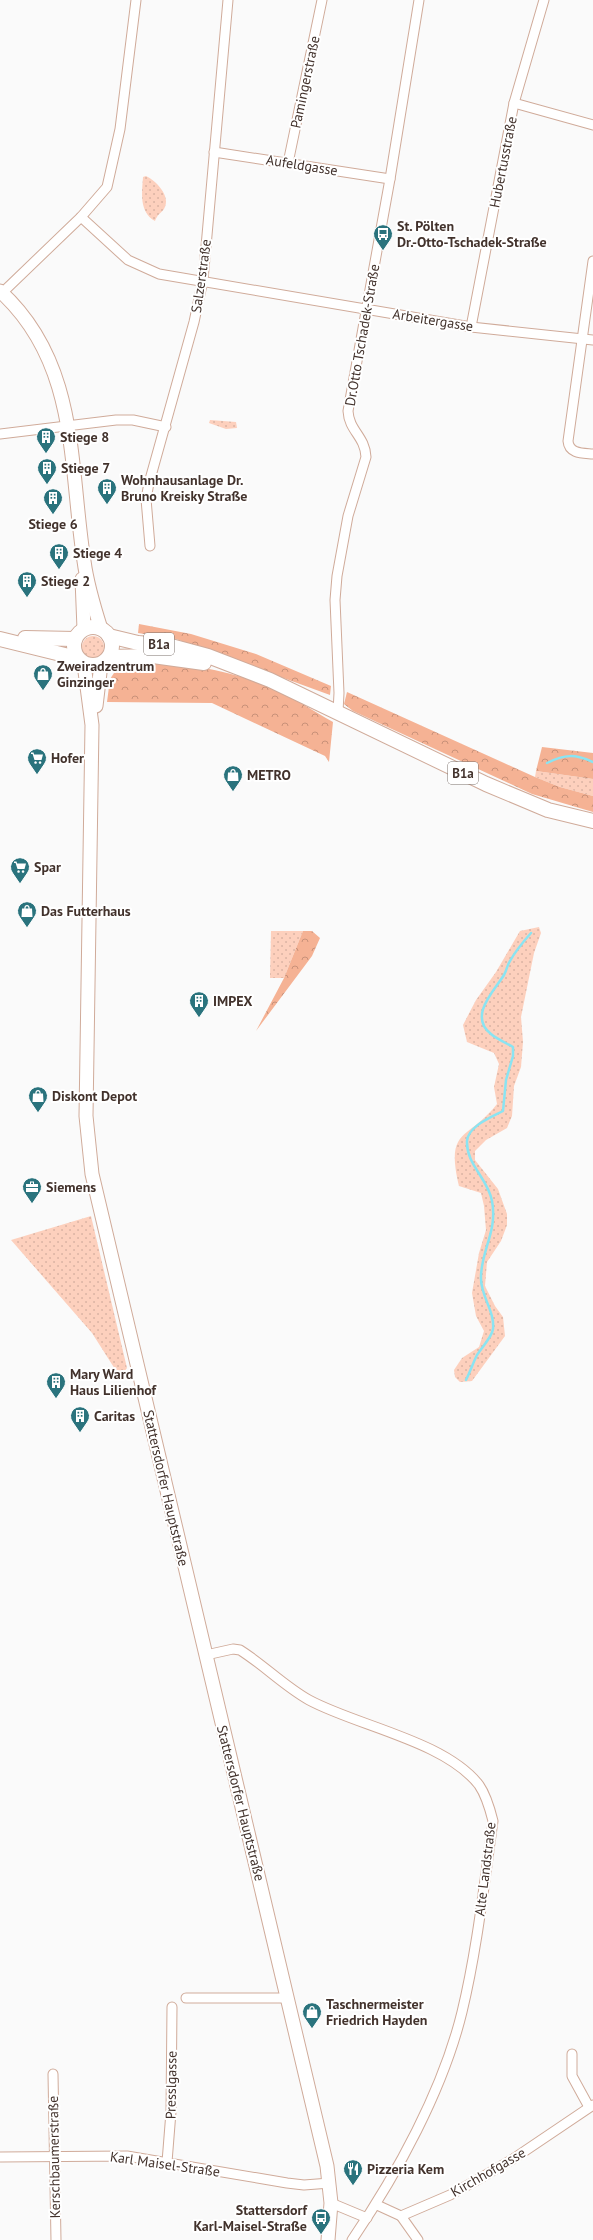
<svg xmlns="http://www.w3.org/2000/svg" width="593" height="2240" font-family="'PT Sans',sans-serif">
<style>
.green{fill:url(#green-dots)}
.forest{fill:url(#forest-crowns)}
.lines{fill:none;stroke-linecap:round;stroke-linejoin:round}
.stream{stroke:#8ae4f2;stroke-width:2.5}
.minor-casing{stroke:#d0ab9a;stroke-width:11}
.secondary-casing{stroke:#d0ab9a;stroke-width:15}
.primary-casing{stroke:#d0ab9a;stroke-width:16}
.minor{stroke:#fff;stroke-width:9}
.secondary{stroke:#fff;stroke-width:13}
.primary{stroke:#fff;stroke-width:14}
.labels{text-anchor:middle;stroke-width:4;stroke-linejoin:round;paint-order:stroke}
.shield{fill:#fff;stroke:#7b706b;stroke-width:1}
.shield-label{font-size:13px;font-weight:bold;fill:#42322c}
.street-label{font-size:14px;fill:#42322c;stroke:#fff}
.poi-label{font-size:14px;font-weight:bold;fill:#42322c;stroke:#fff;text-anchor:start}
</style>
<defs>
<pattern id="green-dots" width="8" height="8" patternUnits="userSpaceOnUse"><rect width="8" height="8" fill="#fdd0bd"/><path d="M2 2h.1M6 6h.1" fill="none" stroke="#dab3a3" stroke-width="1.8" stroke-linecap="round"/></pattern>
<pattern id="forest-crowns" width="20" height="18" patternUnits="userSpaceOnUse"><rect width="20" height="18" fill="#f5b294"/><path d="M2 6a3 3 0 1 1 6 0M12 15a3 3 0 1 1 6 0" fill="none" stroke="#c89179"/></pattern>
</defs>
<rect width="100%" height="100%" fill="#fafafa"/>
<g class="green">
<path d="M146,176c9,4 26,20 18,33 -3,4 -7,6 -9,12 -16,-9 -13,-28 -12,-44z"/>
<path d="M210,420l26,2 1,6 -11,1 -17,-6z"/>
<circle cx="93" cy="647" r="11"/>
<path d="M536,771l57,8v17l-33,-9 -25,-10z"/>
<path d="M539,927l2,6 -7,20 -13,64 2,25 -2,25 -7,19 -2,30 -5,12 -21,12 -11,11v9l23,29 9,25v11l-6,16 -14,21 -2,24 10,20 8,11 2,19 -33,45 -12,1 -5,-5 -1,-7 8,-12 17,-11 5,-16 -8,-15 -4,-23 7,-40 7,-23 -2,-24 -3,-13 -22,-7c-14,-59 9,-45 38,-82l-3,-17 5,-23 -5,-11 -27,-11 -4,-17 13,-25 20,-28 24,-41z"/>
<path d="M271,931h32l-19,47h-14z"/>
<path d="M91,1216l36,152 -7,9 -28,-44 -81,-93z"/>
</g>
<g class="forest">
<path d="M139,624l52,10 65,20 75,32 -1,9 -154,-56 -38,-6z"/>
<path d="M146,660c43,4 86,11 126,28 21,9 41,23 61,34l-4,40 -4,-6 -113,-53 -105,-1 3,-23 6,-9z"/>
<path d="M347,692l188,85 25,10 33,9v16l-61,-18 -179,-83 -9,-7z"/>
<path d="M542,747l51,6v26l-57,-8z"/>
<path d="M303,931h9l8,7 -8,18 -56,75 28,-53z"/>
</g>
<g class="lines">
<g class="stream">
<path d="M547,763c18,-9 28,-9 46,-1"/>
<path d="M466,1380c4,-8 7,-17 11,-25 5,-8 15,-18 16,-26 2,-17 -12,-33 -12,-50 -1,-27 17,-47 11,-78 -4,-23 -26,-36 -25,-60 1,-15 25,-24 36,-30l3,-31 7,-24v-9c-7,-4 -16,-8 -22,-13 -23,-18 3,-43 13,-59 3,-5 3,-10 6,-14 6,-11 13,-19 21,-28"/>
</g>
<g class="minor-casing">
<g id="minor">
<path d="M514,103l79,22"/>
<path d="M214,152l176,27"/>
<path d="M288,163l34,-163"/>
<path d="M81,217l47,43 31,14 312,53 122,13"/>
<path d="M593,261l-25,180c1,13 15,12 25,13"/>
<path d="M2,293l79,-76 26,-30 13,-58 16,-129"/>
<path d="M471,327l43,-224 30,-103"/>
<path d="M0,434l116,-14h17l33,7"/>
<path d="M150,546l-4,-47 3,-16 45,-161 9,-42 25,-280"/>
<path d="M338,712l1,-19 -4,-93 2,-24 11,-60 18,-59c-1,-21 -17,-26 -18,-46l42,-232 29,-179"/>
<path d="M206,1655l27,-6 7,1c24,15 44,36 69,50 48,26 136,41 170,85 7,10 11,24 14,36 -9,64 -16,129 -31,191 -19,78 -65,162 -110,228"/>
<path d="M186,1998h102"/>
<path d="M572,2054v22l17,31"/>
<path d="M53,2074l3,166"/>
<path d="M0,2157l127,-1 160,27 17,2 26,-2"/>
<path d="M167,2162l4,-50 1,-105"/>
<path d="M331,2203l36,15"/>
<path d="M377,2205l24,11 49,-21 27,-15 36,-21 80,-54"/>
<path d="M401,2216l17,24"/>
</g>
</g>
<g class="secondary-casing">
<g id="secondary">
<path d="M0,291c79,72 69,174 84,270 3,23 10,46 17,68"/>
<path d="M82,579l2,50"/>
<path d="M84,664l8,61 -6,391 6,58 235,992 4,37 -3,37"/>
<path d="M96,706l5,-42"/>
</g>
</g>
<g class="primary-casing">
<g id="primary">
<circle cx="93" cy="646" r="19"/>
<path d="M109,636l29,7 33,3 37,10 62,24 216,104 62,26 45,11"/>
<path d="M25,638l50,1"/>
<path d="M0,639l77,19"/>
<path d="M109,657l44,-1 51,7"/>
</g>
</g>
<use href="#minor" class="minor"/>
<use href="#secondary" class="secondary"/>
<use href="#primary" class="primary"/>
</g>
<defs>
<g id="bus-pin" transform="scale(1)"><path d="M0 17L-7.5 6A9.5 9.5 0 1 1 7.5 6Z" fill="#2a737d" stroke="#fff"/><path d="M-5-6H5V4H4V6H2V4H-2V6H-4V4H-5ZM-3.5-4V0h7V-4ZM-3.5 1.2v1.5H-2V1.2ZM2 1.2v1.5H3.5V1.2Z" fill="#fff"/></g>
<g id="building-pin" transform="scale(1)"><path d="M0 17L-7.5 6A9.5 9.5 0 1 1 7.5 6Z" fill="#2a737d" stroke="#fff"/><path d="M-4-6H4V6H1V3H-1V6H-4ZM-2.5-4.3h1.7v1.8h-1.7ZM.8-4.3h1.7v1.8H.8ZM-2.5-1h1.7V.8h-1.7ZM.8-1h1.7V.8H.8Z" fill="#fff"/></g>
<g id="shop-pin" transform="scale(1)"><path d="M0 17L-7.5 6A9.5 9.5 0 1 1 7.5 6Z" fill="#2a737d" stroke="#fff"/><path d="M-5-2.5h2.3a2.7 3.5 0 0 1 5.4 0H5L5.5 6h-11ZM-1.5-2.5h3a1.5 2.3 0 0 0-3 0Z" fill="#fff"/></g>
<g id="supermarket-pin" transform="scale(1)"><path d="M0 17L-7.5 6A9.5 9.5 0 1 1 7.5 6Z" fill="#2a737d" stroke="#fff"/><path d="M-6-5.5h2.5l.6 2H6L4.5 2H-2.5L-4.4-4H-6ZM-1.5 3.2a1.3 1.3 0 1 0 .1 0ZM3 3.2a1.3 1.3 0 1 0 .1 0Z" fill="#fff"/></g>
<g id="office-pin" transform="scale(1)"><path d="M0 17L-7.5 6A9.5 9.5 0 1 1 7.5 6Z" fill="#2a737d" stroke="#fff"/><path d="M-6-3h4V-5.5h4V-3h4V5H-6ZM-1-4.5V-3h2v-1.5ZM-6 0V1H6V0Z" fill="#fff"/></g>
<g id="restaurant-pin" transform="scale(1)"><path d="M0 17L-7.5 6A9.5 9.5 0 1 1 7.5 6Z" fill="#2a737d" stroke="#fff"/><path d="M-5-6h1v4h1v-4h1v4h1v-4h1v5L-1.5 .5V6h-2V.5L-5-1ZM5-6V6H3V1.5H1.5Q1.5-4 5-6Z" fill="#fff"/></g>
</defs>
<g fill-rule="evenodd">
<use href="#bus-pin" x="383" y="234"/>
<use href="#building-pin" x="46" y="437"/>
<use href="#building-pin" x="47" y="468"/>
<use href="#building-pin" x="107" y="488"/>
<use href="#building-pin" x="53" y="498"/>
<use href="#building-pin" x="59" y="553"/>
<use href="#building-pin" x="27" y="581"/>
<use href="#shop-pin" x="43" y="674"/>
<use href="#supermarket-pin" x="37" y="758"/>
<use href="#shop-pin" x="233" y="775"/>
<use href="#supermarket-pin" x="20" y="867"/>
<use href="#shop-pin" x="27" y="911"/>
<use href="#building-pin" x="199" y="1001"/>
<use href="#shop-pin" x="38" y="1096"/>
<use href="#office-pin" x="32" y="1187"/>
<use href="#building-pin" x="56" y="1382"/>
<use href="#building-pin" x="80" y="1416"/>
<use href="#shop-pin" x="312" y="2012"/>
<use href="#restaurant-pin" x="353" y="2169"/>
<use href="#bus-pin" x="321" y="2218"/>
</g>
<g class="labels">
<g class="shield">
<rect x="144" y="633" width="30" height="22" rx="3"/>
<rect x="448" y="762" width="30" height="22" rx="3"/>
</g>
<g class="shield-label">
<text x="159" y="649">B1a</text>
<text x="463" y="778">B1a</text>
</g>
<g class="street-label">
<text transform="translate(305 82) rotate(-78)" y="5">Pamingerstraße</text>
<text transform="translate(503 162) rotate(-79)" y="5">Hubertusstraße</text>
<text transform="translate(302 165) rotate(9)" y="5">Aufeldgasse</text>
<text transform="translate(201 276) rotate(-82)" y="5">Salzerstraße</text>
<text transform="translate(433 320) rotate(9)" y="5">Arbeitergasse</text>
<text transform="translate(362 335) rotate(-80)" y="5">Dr.Otto Tschadek-Straße</text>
<text transform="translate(166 1488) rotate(77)" y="5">Stattersdorfer Hauptstraße</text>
<text transform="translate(241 1803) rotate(76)" y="5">Stattersdorfer Hauptstraße</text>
<text transform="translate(485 1869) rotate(-83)" y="5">Alte Landstraße</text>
<text transform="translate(171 2085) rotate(-89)" y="5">Presslgasse</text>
<text transform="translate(54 2157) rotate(-91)" y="5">Kerschbaumerstraße</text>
<text transform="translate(165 2164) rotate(8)" y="5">Karl Maisel-Straße</text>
<text transform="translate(488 2172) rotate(-30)" y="5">Kirchhofgasse</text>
</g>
<g class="poi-label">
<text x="397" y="231">St. Pölten<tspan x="397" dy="16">Dr.-Otto-Tschadek-Straße</tspan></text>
<text x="60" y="442">Stiege 8</text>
<text x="61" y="473">Stiege 7</text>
<text x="121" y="485">Wohnhausanlage Dr.<tspan x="121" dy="16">Bruno Kreisky Straße</tspan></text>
<text x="53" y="529" text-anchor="middle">Stiege 6</text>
<text x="73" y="558">Stiege 4</text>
<text x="41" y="586">Stiege 2</text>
<text x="57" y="671">Zweiradzentrum<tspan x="57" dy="16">Ginzinger</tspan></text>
<text x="51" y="763">Hofer</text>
<text x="247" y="780">METRO</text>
<text x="34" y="872">Spar</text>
<text x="41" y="916">Das Futterhaus</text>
<text x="213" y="1006">IMPEX</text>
<text x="52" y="1101">Diskont Depot</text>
<text x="46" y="1192">Siemens</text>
<text x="70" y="1379">Mary Ward<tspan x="70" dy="16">Haus Lilienhof</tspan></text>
<text x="94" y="1421">Caritas</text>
<text x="326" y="2009">Taschnermeister<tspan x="326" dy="16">Friedrich Hayden</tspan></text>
<text x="367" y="2174">Pizzeria Kem</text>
<text x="307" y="2215" text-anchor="end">Stattersdorf<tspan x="307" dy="16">Karl-Maisel-Straße</tspan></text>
</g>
</g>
</svg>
